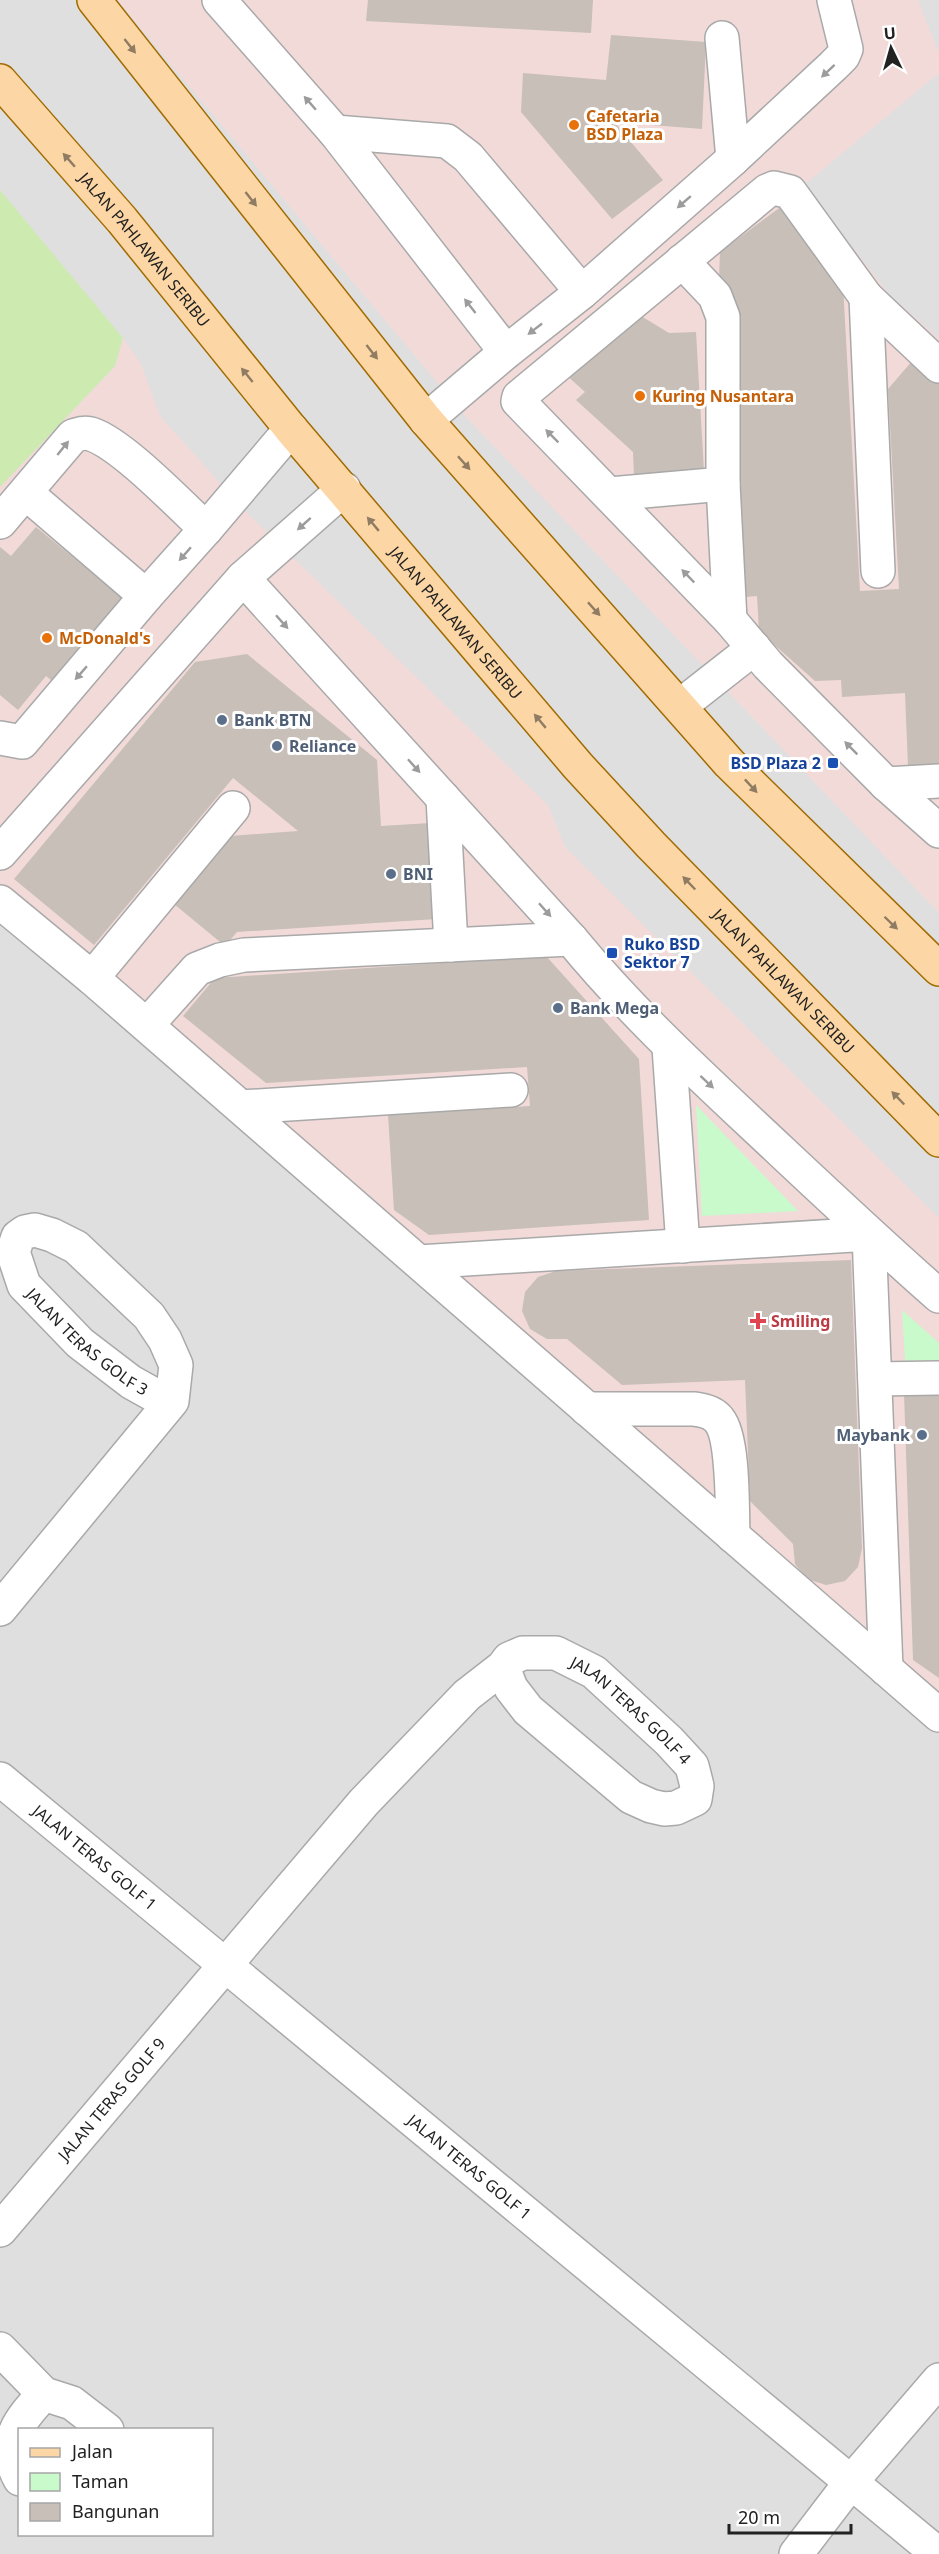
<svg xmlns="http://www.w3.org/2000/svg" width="939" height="2554" font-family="'Noto Sans',sans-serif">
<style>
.residential{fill:#e0dfdf;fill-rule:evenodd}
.commercial{fill:#f2dad9}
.grass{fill:#cdebb0}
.park{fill:#c8facc}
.building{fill:#c7bfb8}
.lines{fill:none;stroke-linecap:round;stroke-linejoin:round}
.minor-casing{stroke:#a9a9a9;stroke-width:36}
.major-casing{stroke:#a06b00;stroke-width:36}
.minor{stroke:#fff;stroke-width:33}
.major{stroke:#fcd6a4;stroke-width:33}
.oneway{fill:#8f7c63}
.oneway2{fill:#9c9c9c}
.food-dot{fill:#e8710a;stroke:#fff;stroke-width:2}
.service-dot{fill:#5c6f8a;stroke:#fff;stroke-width:2}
.transit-dot{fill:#1a4fb4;stroke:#fff;stroke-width:2}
.health-dot{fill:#e0444e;stroke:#fff;stroke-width:2}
.labels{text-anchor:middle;stroke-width:6;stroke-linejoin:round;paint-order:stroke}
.food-label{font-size:16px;font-weight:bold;fill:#c56008;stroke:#fff;text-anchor:start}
.street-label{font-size:16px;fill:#222;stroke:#fff}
.service-label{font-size:16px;font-weight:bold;fill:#4e5e75;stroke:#fff;text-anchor:start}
.transit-label{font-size:16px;font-weight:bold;fill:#164399;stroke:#fff;text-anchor:end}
.health-label{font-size:16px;font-weight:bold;fill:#be3a42;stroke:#fff;text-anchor:start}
</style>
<rect width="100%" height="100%" fill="#f2efe9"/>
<path class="residential" d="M0,0h939v2554h-939zM20,2430h192v104h-192z"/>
<g class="commercial">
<path d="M117,0h801l21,54v19l-135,112 85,109 50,45v574l-473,-496z"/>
<path d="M123,338l18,26 19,52 86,96 302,293 17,42 374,371v515l-939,-813v-433l115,-121z"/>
</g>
<path class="grass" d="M0,190l123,148 -8,28 -115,121z"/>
<g class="park">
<path d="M696,1105l102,106 -96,5z"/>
<path d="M902,1310l37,33v17l-34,1z"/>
</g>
<g class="building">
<path d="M368,0h225l-2,33 -225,-12z"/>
<path d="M611,35l95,7 -4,87 -88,-7 49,58 -51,39 -91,-107 2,-39 83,7z"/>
<path d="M782,206l61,79 17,306 39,-2 -11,-200 25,-29 26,22v382l-31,2 -3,-73 -63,4 -1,-17 -26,1 -56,-50 -2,-35 -12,1 -10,-184 -16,-134 1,-27z"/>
<path d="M641,316l28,17 27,-1 8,140 -70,4 -1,-24 -57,-52 9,-8 -21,-19z"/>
<path d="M36,527l90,73 -70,84 -10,-8 -28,34 -18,-15v-148l11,9z"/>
<path d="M247,654l130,106 4,66 49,-3 6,96 -199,13 -12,14 -51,-42 56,-68 68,-5 -65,-53 -139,167 -80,-66 181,-217z"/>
<path d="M546,956l93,103 10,161 -220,15 -35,-25 -6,-95 142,-9 -3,-39 -261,16 -83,-67 32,-38z"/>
<path d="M851,1260l11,288 -4,19 -13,14 -19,4 -19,-6 -12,-15 -2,-20 -43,-43 -5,-121 -123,5 -55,-46h-20l-17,-10 -8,-18 3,-19 13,-15 18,-6z"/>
<path d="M939,1392v286l-26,-18 -9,-267z"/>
</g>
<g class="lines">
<g class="minor-casing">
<g id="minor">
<path d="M219,0l116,132 171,220"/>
<path d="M722,38l11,121"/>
<path d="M335,132l112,9 21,16 114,135"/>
<path d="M682,261l33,35 8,21v167l7,136"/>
<path d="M866,297l12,274"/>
<path d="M939,366l-73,-69 -76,-105 -16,-4 -7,3 -248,206 -1,4 212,219 38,45 118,119 53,47"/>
<path d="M426,420l80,-68 76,-60 151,-133 100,-93 10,-10 3,-7 -12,-49"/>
<path d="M610,494l113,-10"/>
<path d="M0,522l73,-86c6,-2 12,-4 18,-2 31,10 89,71 115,95l-60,67 -120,-103"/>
<path d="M206,529l85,-100"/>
<path d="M243,578l328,361c55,67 118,126 181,185 62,58 123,116 187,172"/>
<path d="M680,706l74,-58"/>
<path d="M0,738l22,4 124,-146"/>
<path d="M886,784l53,-3"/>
<path d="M443,798l8,147"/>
<path d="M0,853l243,-275 101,-89"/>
<path d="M0,902l92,76 847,737"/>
<path d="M92,978l141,-170"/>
<path d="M147,1025l50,-56 23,-9 24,-5 327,-16"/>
<path d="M669,1047l14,199"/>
<path d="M241,1107l270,-17"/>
<path d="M419,1262l450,-28 17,435"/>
<path d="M875,1379l64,-1"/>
<path d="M587,1409h107c9,1 19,3 25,11 15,18 13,90 14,116"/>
<path id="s1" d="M0,1609l172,-208 4,-36 -11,-25 -16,-24 -73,-69 -24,-12 -17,-5 -10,2 -7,5 -5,15 11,33 56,58 51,39 25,14 16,5"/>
<path id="s2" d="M0,1779l938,775"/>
<path id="s3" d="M0,2230l364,-428 103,-107 36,-28 6,-8 14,-6h33l38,19 75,69 23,25 5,20 -2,13 -19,9 -12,1 -13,-3 -20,-9 -103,-87 -17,-22 -8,-21"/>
<path d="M0,2349l44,45 28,9 35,27"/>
<path d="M20,2479c-20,-36 -1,-59 24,-85"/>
<path d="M796,2554l55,-72 88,-102"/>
</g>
</g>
<g class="major-casing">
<g id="major">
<path d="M94,0l332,420 303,343 210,206"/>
<path id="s4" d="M0,81l122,139 169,209 287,337 73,79 288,295"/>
</g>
</g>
<use href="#minor" class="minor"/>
<use href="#major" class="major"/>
</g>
<defs><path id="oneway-solid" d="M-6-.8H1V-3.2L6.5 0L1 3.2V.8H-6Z" transform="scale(1.5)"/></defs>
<g class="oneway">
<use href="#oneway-solid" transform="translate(130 46) rotate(52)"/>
<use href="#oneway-solid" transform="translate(69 160) rotate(-131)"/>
<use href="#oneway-solid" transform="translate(251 199) rotate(52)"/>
<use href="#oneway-solid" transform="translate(372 352) rotate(52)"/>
<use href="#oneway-solid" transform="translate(247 375) rotate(-129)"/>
<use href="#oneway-solid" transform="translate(464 463) rotate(48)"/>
<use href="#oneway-solid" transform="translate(373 524) rotate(-130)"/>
<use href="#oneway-solid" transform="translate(594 609) rotate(48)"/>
<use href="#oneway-solid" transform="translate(540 721) rotate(-130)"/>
<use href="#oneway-solid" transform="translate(751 786) rotate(47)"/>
<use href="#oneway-solid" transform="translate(689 883) rotate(-134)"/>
<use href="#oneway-solid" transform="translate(891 923) rotate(44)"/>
<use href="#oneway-solid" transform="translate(898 1098) rotate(-134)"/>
</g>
<g class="oneway2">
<use href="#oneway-solid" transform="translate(828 71) rotate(137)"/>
<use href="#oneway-solid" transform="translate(310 103) rotate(-131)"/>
<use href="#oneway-solid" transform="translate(684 202) rotate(139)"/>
<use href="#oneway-solid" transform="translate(470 306) rotate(-128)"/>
<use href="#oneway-solid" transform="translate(535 329) rotate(142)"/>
<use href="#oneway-solid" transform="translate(552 436) rotate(-135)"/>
<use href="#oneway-solid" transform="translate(63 448) rotate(-51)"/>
<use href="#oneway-solid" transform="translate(304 524) rotate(138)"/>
<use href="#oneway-solid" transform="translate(185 554) rotate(131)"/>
<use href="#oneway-solid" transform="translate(688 576) rotate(-134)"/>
<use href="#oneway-solid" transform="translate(282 622) rotate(48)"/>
<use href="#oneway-solid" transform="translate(81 673) rotate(131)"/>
<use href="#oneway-solid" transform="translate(851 748) rotate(-135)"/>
<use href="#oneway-solid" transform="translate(414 766) rotate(48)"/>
<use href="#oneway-solid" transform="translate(545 910) rotate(48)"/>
<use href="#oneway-solid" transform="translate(707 1082) rotate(43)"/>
</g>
<g class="food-dot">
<circle cx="574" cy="125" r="6"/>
<circle cx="640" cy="396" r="6"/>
<circle cx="47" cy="638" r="6"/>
</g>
<g class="service-dot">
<circle cx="222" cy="720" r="6"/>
<circle cx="277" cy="746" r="6"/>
<circle cx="391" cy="874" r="6"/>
<circle cx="558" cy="1008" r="6"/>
<circle cx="922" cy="1435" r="6"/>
</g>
<g class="transit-dot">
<rect x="827" y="757" width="12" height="12" rx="3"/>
<rect x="606" y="947" width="12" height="12" rx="3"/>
</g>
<path class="health-dot" d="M755 1312h6v6h6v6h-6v6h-6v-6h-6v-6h6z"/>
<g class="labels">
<g class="food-label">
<text x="586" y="122">Cafetaria<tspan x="586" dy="18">BSD Plaza</tspan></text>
<text x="652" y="402">Kuring Nusantara</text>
<text x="59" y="644">McDonald's</text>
</g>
<g class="street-label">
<text dy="6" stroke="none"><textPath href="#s4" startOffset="222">JALAN PAHLAWAN SERIBU</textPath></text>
<text dy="6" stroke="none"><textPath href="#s4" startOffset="708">JALAN PAHLAWAN SERIBU</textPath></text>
<text dy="6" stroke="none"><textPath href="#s4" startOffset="1194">JALAN PAHLAWAN SERIBU</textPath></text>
<text dy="6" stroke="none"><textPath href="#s1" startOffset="662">JALAN TERAS GOLF 3</textPath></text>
<text dy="6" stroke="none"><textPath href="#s3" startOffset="909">JALAN TERAS GOLF 4</textPath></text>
<text dy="6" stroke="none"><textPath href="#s2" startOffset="123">JALAN TERAS GOLF 1</textPath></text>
<text dy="6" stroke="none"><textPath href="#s3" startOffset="172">JALAN TERAS GOLF 9</textPath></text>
<text dy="6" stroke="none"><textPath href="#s2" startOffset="609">JALAN TERAS GOLF 1</textPath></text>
</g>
<g class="service-label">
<text x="234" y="726">Bank BTN</text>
<text x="289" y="752">Reliance</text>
<text x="403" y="880">BNI</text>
<text x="570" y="1014">Bank Mega</text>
<text x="910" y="1441" text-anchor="end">Maybank</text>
</g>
<g class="transit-label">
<text x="821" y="769">BSD Plaza 2</text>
<text x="624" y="950" text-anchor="start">Ruko BSD<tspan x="624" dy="18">Sektor 7</tspan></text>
</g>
<g class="health-label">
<text x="771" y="1327">Smiling</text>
</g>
</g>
<rect x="18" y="2428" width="195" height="108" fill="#ffffff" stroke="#a7a7a7" stroke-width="1.5"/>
<rect x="30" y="2448" width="30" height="9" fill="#fcd6a4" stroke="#a7a7a7" stroke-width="1.5"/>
<text x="72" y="2458" font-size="18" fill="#222222">Jalan</text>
<rect x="30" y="2473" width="30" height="18" fill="#c8facc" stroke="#a7a7a7" stroke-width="1.5"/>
<text x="72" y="2488" font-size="18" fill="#222222">Taman</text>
<rect x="30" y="2503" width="30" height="18" fill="#c7bfb8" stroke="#a7a7a7" stroke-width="1.5"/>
<text x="72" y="2518" font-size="18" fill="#222222">Bangunan</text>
<g transform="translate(891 48) rotate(355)" stroke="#ffffff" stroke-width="4.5" paint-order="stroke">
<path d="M0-4.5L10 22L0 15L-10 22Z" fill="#222222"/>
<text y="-9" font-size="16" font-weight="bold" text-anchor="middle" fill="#222222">U</text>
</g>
<path d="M729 2524v9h122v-9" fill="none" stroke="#222222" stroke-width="3"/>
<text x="738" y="2524" font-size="18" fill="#222222" stroke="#ffffff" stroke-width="4.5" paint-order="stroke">20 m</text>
</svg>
